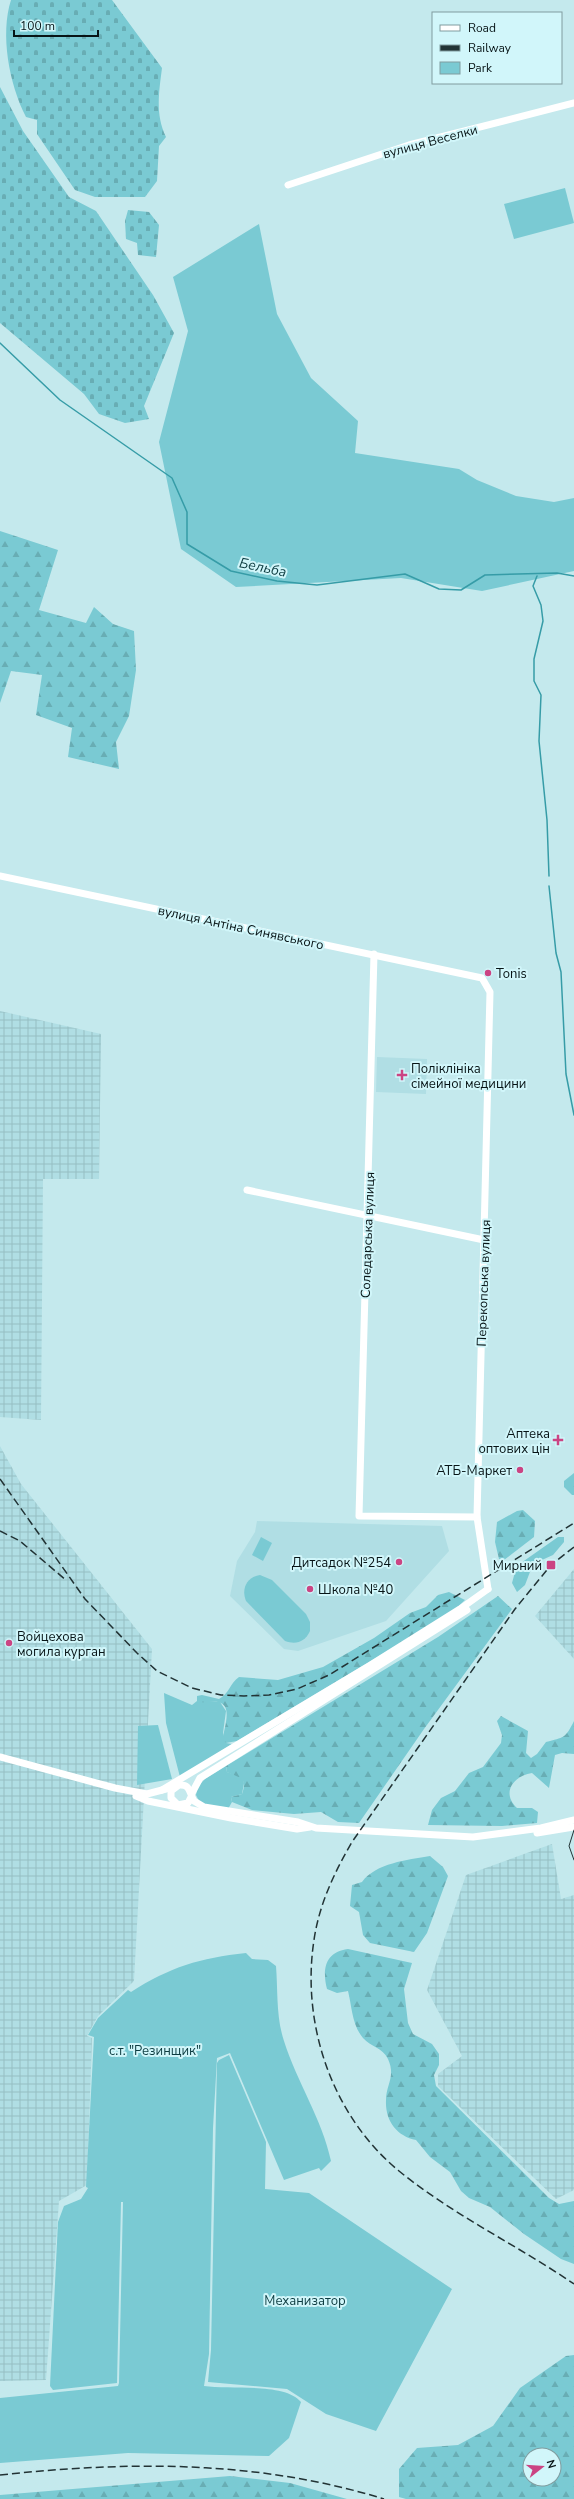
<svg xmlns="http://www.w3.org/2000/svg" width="574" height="2499" font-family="'Nunito Sans',sans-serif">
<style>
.built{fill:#b0dee4}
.industrial{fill:url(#industrial-grid)}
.green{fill:#7acad3}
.forest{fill:url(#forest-firs);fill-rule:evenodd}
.cemetery{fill:url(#cemetery-stones)}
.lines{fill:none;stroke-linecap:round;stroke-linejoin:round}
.stream{stroke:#369ca7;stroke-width:1.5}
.secondary{stroke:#fff;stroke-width:7}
.tram{stroke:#223335;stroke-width:1}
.rail{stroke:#223335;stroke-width:1.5;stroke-dasharray:8 4;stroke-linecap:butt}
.poi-dot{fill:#cb4483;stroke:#d1f6fa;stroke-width:1.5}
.labels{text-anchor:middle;stroke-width:4;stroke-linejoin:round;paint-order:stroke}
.street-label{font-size:13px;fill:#071416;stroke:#d1f6fa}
.poi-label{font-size:13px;fill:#071416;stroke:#d1f6fa;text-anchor:start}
.park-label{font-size:13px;fill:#0d3c41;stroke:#d1f6fa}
.water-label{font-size:14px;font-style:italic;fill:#0b3a3f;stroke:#d1f6fa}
</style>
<defs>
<pattern id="industrial-grid" width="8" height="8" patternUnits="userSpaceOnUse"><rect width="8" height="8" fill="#b0dee4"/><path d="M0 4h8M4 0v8" fill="none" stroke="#96bec3"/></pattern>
<pattern id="forest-firs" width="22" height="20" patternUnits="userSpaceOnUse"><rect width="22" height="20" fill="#7acad3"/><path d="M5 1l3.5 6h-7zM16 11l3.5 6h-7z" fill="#68adb4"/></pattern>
<pattern id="cemetery-stones" width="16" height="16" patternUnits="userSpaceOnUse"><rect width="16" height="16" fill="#7acad3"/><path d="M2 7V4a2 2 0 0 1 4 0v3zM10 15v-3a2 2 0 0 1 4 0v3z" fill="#68adb4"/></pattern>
</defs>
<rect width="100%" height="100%" fill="#c4e9ed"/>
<g class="built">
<path d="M377,1057l50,2 -1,35 -50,-2z"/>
<path d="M257,1521l185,5 7,25 -63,70 -88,30 -14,-2 -54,-53 7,-35 18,-29z"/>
</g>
<g class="industrial">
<path d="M0,1011l101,23 -2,145h-56l-2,241 -41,-3z"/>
<path d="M0,1446l21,38 131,165 -18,332 -36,35 -11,20 5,2 -5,147 -28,16 -13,179 -46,1z"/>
<path d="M574,1569v90l-39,-43z"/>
<path d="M552,1844l9,55 13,-4v295l-18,9 -118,-113v-12l24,-18 -35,-66 39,-115z"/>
</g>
<g class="green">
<path d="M565,188l9,35 -60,16 -10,-35z"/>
<path d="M259,224l18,90 34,64 47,43 -3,32 104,16 18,11 39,16 38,6 20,-4v73l-92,20 -81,-13 -165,9 -55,-38 -22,-107 29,-111 -15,-54z"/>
<path d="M261,1537l11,6 -9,18 -11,-6z"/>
<path d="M558,1537h6v5l-11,13 -20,9 -8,21 -8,7 -5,-9 3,-11 -4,-2z"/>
<path d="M260,1575l12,5 34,34 4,8v9c-5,11 -14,14 -25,10l-39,-40c-5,-13 1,-24 14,-26z"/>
<path d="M164,1693l28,12 5,-4 23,1 6,9 -3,22 3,10 6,1 -52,33 -14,-54z"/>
<path d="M158,1725l14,54 -35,6 1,-59z"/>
<path d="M226,1766l1,6 15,5 2,6 -2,11 -11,3 1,5 -4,7 -28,-6 -4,-8 2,-9 7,-7z"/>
<path d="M246,1953l6,6 16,1 8,6c2,25 0,51 8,75 13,41 38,78 47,120l-10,10 -2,-3 -35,12 -54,-127 -13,5 -4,70 -4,226 -5,32c25,4 81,-4 97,16l-12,36 -20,18 -141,-3 -128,10v-65l118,-12 1,-3 4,-181h-2l-4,181 -64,7 -3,-4 8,-164 6,-16 17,-7 7,-11 -2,-1 8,-150 -6,-2 10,-17 30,-28 3,2c39,-25 69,-34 115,-39z"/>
<path d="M229,2055l37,87 -1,47 44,4 143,96 -76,142 -50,-17 -39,-25 -79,-7 3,-32 6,-287 2,-3z"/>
</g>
<g class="forest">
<path d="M0,531l58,19 -19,60 47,13 8,-16 19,17 21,7 2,39 -7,46 -13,26 3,27 -51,-12 4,-29 -36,-13 6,-40 -31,-4 -11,32z"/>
<path d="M574,1473v22h-2l-8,-8v-6z"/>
<path d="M523,1510l12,11 -1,16 -30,23 -5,-1 -4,-17 2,-20 20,-11z"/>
<path d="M449,1592l16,8 -14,13 -214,128 -11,2 -3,-4c0,-9 11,-34 -5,-37 -7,-1 -14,2 -21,-1v-5l5,-1 17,4c10,-5 11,-16 20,-22l39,3 45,-13 51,-29 36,-25 16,-6 12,-12z"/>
<path d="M498,1596l14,13 -88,120 -65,94 -21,-1 -17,-10 -27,2 -42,-4 -20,-8 -1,-5 11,-3c6,-17 -3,-16 -15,-22l-1,-6 212,-129z"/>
<path d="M501,1716l27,15 -2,22 5,5 6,-4 9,-12c18,-5 19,-3 28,-21v33l-12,-1 -7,2 -6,33 -17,-15c-19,3 -31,20 -15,35h15l6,4 -1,11 -35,3 -74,-1 4,-15 9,-12 14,-7 14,-18 14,-6 18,-24 1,-8 -5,-14z"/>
<path d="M430,1856l13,11 5,9 -21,57 -13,19 -44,-9 -7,-8 -4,-23 -9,-6 2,-21 10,-3c14,-19 45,-22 68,-26z"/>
<path d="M348,1949l64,14 -8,26 4,34 5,11 19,10 7,10v11l-5,10 2,11 113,112 10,6 15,-3v63l-13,-5 -37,-25 -34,-27 -21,-9 -8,-7 -11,-19 -20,-15 -14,-17c-19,-4 -31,-19 -30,-40 0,-16 10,-23 2,-41 -6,-12 -17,-12 -25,-21 -11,-13 -11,-31 -15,-47l-11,2 -10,-4c-5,-20 -2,-37 21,-40z"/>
<path d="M574,2355v144h-168l-7,-2v-28l18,-21 41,-3 35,-19 27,-38 46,-32zM530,2455h24v24h-24z"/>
<path d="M230,2476l60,7 57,16h-347v-4z"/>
</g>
<g class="cemetery">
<path d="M11,0h101l50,68c-3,24 -7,46 4,69l-7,9 -2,35 -12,16h-50l-20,-7 -38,-56v-14l-11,-3c-17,-33 -26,-83 -15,-117z"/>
<path d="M0,87l23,44 46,66 27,14 57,84 21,38 -30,73 5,13 -24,4 -26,-9 -15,-20 -84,-71z"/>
<path d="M128,210l21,2 10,13 -3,32 -18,-2 -1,-12 -11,-4 -1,-18z"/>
</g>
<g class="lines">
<g class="stream">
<path d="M0,343l60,57 112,78 15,34v32l44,27 46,10 40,4 88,-11 34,15 22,1 24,-15 72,-2 17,3"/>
<path d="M537,576l-4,10 8,19 2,16 -9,38v22l7,14 -2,46 8,79 2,56"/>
<path d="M549,886l7,67 5,19 5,102 8,41"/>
</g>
<g class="secondary">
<path d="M288,185l121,-40 165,-42"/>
<path d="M0,876l482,102 8,14 -13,525 11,72"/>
<path d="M374,954l-15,562 118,1"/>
<path d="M247,1190l237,50"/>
<path d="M0,1757l115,31 32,6 19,-5"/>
<path d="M162,1790l207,-124 91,-57 28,-20"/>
<path d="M192,1793l8,-15 267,-168"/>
<path d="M136,1796l12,5 83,17 66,11 13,-2"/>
<path d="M191,1797l-3,6 -10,2 -7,-7v-7l8,-6c12,-1 10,8 15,16l10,6 94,15 18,6 157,9 68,-9 33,-8"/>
<path d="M537,1833l37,-6"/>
</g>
<path class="tram" d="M574,1830l-5,16 5,14"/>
<g class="rail">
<path d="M0,1479l85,120 52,54 20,18 35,17 29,7 23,1 25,-1 28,-6 32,-14 245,-152"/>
<path d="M0,1531l20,10 47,40"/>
<path d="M574,1547l-23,18 -36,44 -163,233c-18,31 -33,63 -38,98 -13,84 18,176 85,231 54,44 118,74 175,113"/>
<path d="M0,2475c129,-14 258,-15 384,24"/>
</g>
</g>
<g class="poi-dot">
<circle cx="488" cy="973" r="4"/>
<path d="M400 1069h4v4h4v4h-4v4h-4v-4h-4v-4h4z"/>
<path d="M556 1434h4v4h4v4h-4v4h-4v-4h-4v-4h4z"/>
<circle cx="520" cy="1470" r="4"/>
<circle cx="399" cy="1562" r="4"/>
<rect x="546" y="1560" width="10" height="10" rx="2"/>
<circle cx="310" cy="1589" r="4"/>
<circle cx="9" cy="1643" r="4"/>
</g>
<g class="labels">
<g class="street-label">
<text transform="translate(430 141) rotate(-15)" y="5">вулиця Веселки</text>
<text transform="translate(241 927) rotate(12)" y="5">вулиця Антіна Синявського</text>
<text transform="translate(367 1235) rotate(-88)" y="5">Соледарська вулиця</text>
<text transform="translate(483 1283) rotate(-88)" y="5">Перекопська вулиця</text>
</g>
<g class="poi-label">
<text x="496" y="978">Tonis</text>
<text x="411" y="1073">Поліклініка<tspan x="411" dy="15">сімейної медицини</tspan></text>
<text x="550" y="1438" text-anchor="end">Аптека<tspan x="550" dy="15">оптових цін</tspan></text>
<text x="512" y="1475" text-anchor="end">АТБ-Маркет</text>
<text x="391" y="1567" text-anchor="end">Дитсадок №254</text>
<text x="542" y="1570" text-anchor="end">Мирний</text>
<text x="318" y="1594">Школа №40</text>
<text x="17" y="1641">Войцехова<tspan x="17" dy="15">могила курган</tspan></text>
</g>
<g class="park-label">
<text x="155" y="2055">с.т. "Резинщик"</text>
<text x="305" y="2305">Механизатор</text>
</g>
<g class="water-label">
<text transform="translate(263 567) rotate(12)" y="5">Бельба</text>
</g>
</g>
<rect x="432" y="12" width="130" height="72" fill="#d1f6fa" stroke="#809c9f"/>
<rect x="440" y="25" width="20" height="6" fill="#ffffff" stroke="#809c9f"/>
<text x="468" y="32" font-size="12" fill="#071416">Road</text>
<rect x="440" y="45" width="20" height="6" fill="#223335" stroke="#809c9f"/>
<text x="468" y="52" font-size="12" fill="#071416">Railway</text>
<rect x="440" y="62" width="20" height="12" fill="#7acad3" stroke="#809c9f"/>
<text x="468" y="72" font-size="12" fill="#071416">Park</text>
<g transform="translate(542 2467) rotate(73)"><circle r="19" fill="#d1f6fa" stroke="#809c9f"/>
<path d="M0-3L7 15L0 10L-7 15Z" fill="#cb4483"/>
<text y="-6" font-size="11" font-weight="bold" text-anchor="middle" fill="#071416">N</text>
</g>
<path d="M14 30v6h84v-6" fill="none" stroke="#071416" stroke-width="2"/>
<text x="20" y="30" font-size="12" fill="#071416" stroke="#d1f6fa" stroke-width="3" paint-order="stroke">100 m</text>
</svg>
